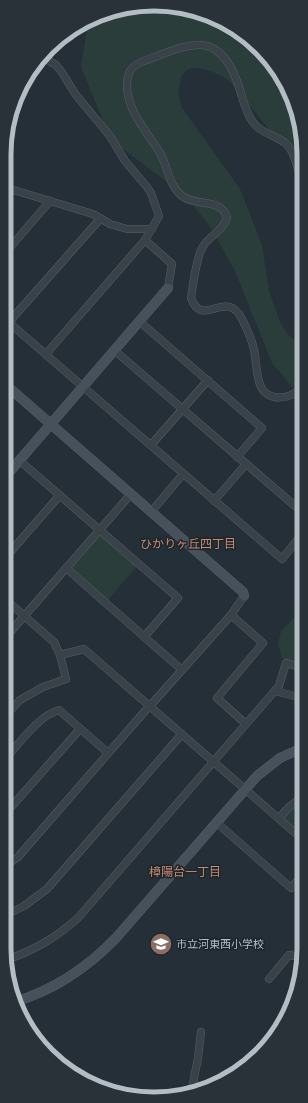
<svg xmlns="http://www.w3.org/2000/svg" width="308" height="1103" font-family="Rubik,'Noto Sans JP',sans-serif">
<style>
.green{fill:#2a3d3b}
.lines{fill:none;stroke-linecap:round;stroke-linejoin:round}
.street-casing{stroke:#575f66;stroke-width:8}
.secondary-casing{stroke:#575f66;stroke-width:10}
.street{stroke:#394149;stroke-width:7}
.secondary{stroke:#47515b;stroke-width:9}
.labels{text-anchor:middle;stroke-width:3;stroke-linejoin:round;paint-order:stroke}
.poi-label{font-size:11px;fill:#b4bcc4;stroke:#1e262d;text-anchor:start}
.neighbourhood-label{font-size:12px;fill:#c68a6e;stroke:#1e262d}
.rim{fill:none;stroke:#b4bcc4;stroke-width:5}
</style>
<rect width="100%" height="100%" fill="#252f38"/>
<g class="green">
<path d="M125,7h58l46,17 31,24 29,40 14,47v35l-74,-89c-10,-7 -36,-21 -46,-7 -2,3 -2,6 -3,9 -3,9 -1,16 2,25l58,81 22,56 7,46 11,31 7,11 15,16v50l-30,-36 -37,-92 -24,-43 -25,-32 -75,-56 -30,-73 7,-45z"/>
<path d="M98,536h4l35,30 -30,35 -35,-31v-3z"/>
<path d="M302,610v61l-20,-13 -4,-14 3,-13z"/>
<path d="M301,801v33l-16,-15v-3z"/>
</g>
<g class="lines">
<g class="street-casing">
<g id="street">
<path d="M43,57l13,8 5,6 15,24 34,41 15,25 22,26 4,6 8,23 -14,24 -99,114"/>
<path d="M7,188l86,26 17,10 17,5h25"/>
<path d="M145,240l27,24 -4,24"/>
<path d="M6,252l44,-51"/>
<path d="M6,320l276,239 20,-25"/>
<path d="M139,321l123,107 -25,29"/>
<path d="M9,322l91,-103"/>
<path d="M114,350l188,162"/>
<path d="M302,388c-8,7 -16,11 -28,9 -20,-4 -16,-31 -20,-47 -2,-10 -7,-21 -12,-31 -17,-32 -39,11 -51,-21 2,-14 5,-38 11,-50 6,-12 22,-17 25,-31 -7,-20 -31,-10 -45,-21 -13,-10 -14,-29 -22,-43 -13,-22 -34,-42 -33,-70 1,-11 4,-16 14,-21 43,-15 75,-37 96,19 5,14 7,27 15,40 9,13 22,13 33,22 11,9 11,26 18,38"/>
<path d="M151,445l57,-65"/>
<path d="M19,460l159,138 -34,39"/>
<path d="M214,501l32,-37"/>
<path d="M151,512l32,-38"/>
<path d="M5,558l55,-63"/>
<path d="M66,568l116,102"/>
<path d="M5,638l126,-144"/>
<path d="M60,655l24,-6 217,189"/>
<path d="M275,691l27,7"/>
<path d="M5,716l15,-16 23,-13 23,-8 -6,-24 -6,-13 -49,-43"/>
<path d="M246,724l33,-38 7,-23 16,5"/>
<path d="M5,759c15,-16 33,-43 54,-49l49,43"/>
<path d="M4,815l76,-86"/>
<path d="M279,818l10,-11 12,-9"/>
<path d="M217,823l74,65 10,-11"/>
<path d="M4,867l14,-10 127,-146 5,-5 81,-91 13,-19"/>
<path d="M4,916l20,-10 23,-17 135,-155"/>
<path d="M6,960c29,-10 49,-22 72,-42l168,-194 -29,-26 46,-55 -32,-28"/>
<path d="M269,979l20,-24 12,2"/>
<path d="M192,1094v-6l6,-30 3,-26"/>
</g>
</g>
<g class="secondary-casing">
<g id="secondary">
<path d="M6,385l237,207 1,4"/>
<path d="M6,476l162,-188"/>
<path d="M14,1002c41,-12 73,-34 102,-64l141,-162 23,-18 22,-10"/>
</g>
</g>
<use href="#street" class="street"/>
<use href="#secondary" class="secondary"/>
</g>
<defs>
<g id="school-disc" transform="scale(1.15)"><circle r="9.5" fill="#8d6e63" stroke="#1e262d"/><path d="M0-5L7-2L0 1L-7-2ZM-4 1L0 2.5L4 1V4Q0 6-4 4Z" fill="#fff"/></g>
</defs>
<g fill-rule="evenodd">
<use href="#school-disc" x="161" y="944"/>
</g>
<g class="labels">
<g class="poi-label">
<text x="176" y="948">市立河東西小学校</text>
</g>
<g class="neighbourhood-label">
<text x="188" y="548">ひかりヶ丘四丁目</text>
<text x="185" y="876">樟陽台一丁目</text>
</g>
</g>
<path d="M0 0H308V1103H0ZM154 11H154A143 143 0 0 1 297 154V949A143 143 0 0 1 154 1092H154A143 143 0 0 1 11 949V154A143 143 0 0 1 154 11Z" fill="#2a3239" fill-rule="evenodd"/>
<path class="rim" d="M154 11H154A143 143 0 0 1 297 154V949A143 143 0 0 1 154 1092H154A143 143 0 0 1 11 949V154A143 143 0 0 1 154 11Z"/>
</svg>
